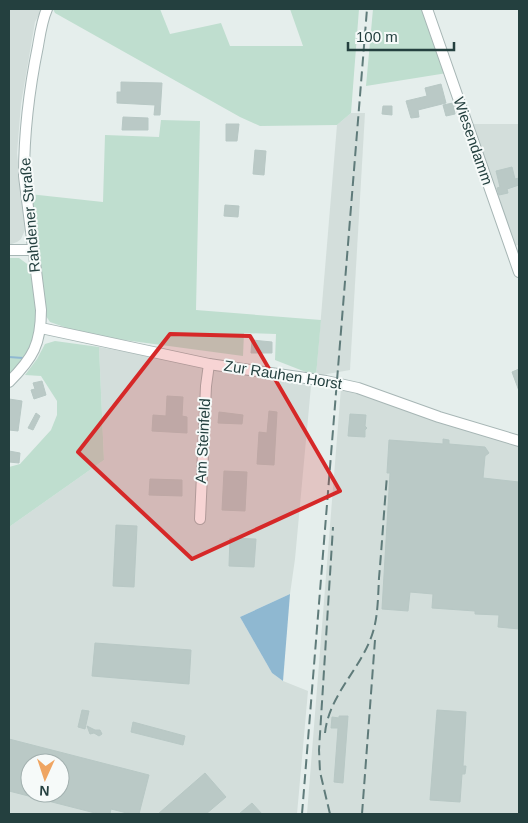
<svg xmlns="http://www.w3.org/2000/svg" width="528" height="823" font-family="Helvetica,sans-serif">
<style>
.built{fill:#d3dedb;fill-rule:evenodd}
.green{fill:#bfdecf}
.water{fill:#8fb8d1}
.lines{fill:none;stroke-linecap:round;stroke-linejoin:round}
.stream{stroke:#8fb8d1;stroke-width:2}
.building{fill:#bac9c6;stroke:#b8c8c5;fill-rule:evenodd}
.minor-casing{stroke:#a7b6b5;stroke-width:12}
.minor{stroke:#fff;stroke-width:10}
.rail{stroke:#5f7b7a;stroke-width:2;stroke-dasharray:10 5;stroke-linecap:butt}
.marked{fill:#d62828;fill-opacity:0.2;stroke:#d62828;stroke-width:4;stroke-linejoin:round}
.labels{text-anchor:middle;stroke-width:4;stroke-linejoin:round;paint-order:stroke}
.street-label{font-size:15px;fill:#24403f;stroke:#f6faf9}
</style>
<rect width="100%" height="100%" fill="#e5eeec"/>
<g class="built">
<path d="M9,9h33l-7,13 -14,82 -4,49 8,77 -4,9 -4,3 -8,3z"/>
<path d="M351,113h14l-15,257 -34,6 21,-251z"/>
<path d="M469,124h50v121l-7,1z"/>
<path d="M99,347l212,39 -16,173 -5,35 -50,23 32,56 11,8 25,10 -11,123h-288v-287l95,-67zM30,763h30v30h-30z"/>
<path d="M341,388l128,43 50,14v369h-212z"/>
</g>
<g class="green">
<path d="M53,9h107l10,25 51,-11 9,23h73l-13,-37h69l-8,104 -14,12 -77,1 -20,-9 -185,-104z"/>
<path d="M373,9h52l22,64 -81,13z"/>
<path d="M161,120l39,1 -4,189 125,10 -5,56 -41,-16 1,-26 -32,-1 -1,23 -156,-21 -37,-13 -4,-6 -17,-122 74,8 2,-67 54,2z"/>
<path d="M9,258h10l11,8c3,24 11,52 4,75 -5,14 -16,26 -25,36z"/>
<path d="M55,341l44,6 5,113 -95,67v-60l11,-3 31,-34 6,-15v-14l-16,-25 -16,-1 12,-16 8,-15z"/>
</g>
<path class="water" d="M290,594l-7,87 -11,-8 -32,-56z"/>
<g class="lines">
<path class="stream" d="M9,357l14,1"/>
</g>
<g class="building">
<path d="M121,82l41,1 -2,32h-6l1,-10 -38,-2v-11h4z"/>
<path d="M441,84l5,19 -28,7 1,7 -8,1 -5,-17 21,-5 -2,-8z"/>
<path d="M453,103l2,11 -9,2 -3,-11z"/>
<path d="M383,106h9v9l-10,-1z"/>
<path d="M123,117l25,1v12h-26z"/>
<path d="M226,124h13l-2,17h-11z"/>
<path d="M255,150l11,1 -2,24 -11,-1z"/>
<path d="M512,167l3,12 4,-1v7l-12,4 1,4 -9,2 -2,-7 3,-1 -4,-16z"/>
<path d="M225,205l14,1 -1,11 -14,-1z"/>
<path d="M252,340l20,2v11h-21z"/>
<path d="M519,369v22l-7,-19z"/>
<path d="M42,381l4,14 -12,4 -3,-9 4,-1 -2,-6z"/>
<path d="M167,396l16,1 -1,19 5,1v16l-35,-2 1,-16 13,1z"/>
<path d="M9,399l13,2 -4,30 -9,-1z"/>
<path d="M269,411l8,1 -3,53 -17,-1 2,-32 8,1z"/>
<path d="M219,412l24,3 -1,9 -24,-1z"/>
<path d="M36,413l4,3 -7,14 -5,-2z"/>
<path d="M350,414l16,1 -1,11 2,2 -2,2v7l-17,-1z"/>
<path d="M443,439l6,1v4l36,3 4,6 -4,3 -2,22 36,4v147l-21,-2 1,-12 -24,-1v-3l-43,-3 1,-14 -23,-2 -2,19 -26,-2 8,-136h-3l2,-33 54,4z"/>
<path d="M9,451l11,2 -1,10 -10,-1z"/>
<path d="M224,471l23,1 -2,39 -23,-1z"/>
<path d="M150,479l32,1v16l-33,-1z"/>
<path d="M116,525l21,1 -3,61 -21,-1z"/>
<path d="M230,538l26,1 -2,28 -25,-1z"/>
<path d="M95,643l96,7 -2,34 -97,-8z"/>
<path d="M82,710l7,1 -4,18 -7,-2z"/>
<path d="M437,710l29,2 -3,54h3l-1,8h-3l-2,28 -30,-2z"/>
<path d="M339,716h9l-5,67 -9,-1 4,-54h-7l1,-11 7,1z"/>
<path d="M133,722l52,14 -2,9 -52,-13z"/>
<path d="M87,726l8,4h5l2,4 -3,2 -5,-3 -4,1z"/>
<path d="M9,739l140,36 -10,39h-8l-20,-5 -1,5h-11l-90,-23zM30,763h30v30h-30z"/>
<path d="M205,773l21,24 -20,17h-48z"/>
<path d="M252,803l10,11h-23z"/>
</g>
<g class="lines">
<g class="minor-casing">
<g id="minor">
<path d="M427,9l92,263"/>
<path d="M9,250h23"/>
<path d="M41,328l168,36 117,17 32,7 81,29 80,24"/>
<path d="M9,382c24,-24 32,-38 32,-72l-17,-134c0,-44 5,-86 14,-130 2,-12 4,-26 9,-37"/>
<path d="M200,519l6,-133 3,-22"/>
</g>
</g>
<use href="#minor" class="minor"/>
<g class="rail">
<path d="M325,733c4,-38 35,-63 47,-98 6,-17 6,-38 7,-57 3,-34 5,-68 8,-102"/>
<path d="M302,814l65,-805"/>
<path d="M330,814l-10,-42 -1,-22 14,-223"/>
<path d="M362,814l13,-174"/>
</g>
</g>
<path class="marked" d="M170,334l80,2 90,155 -148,68 -114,-107z"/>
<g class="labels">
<g class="street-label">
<text transform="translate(473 141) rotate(71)" y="5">Wiesendamm</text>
<text transform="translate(30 215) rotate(-95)" y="5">Rahdener Straße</text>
<text transform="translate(283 375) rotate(9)" y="5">Zur Rauhen Horst</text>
<text transform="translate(203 441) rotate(-87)" y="5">Am Steinfeld</text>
</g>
</g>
<rect width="528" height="823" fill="none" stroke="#24403f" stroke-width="20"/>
<g transform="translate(45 778) rotate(183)"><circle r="24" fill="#f6faf9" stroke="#a2b0af"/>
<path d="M0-4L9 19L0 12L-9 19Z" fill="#efa562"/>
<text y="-8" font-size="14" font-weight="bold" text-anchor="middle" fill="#24403f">N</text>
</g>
<path d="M348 42v8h106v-8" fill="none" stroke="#24403f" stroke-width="2.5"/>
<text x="356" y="42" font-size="15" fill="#24403f" stroke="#f6faf9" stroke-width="4" paint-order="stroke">100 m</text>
</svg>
